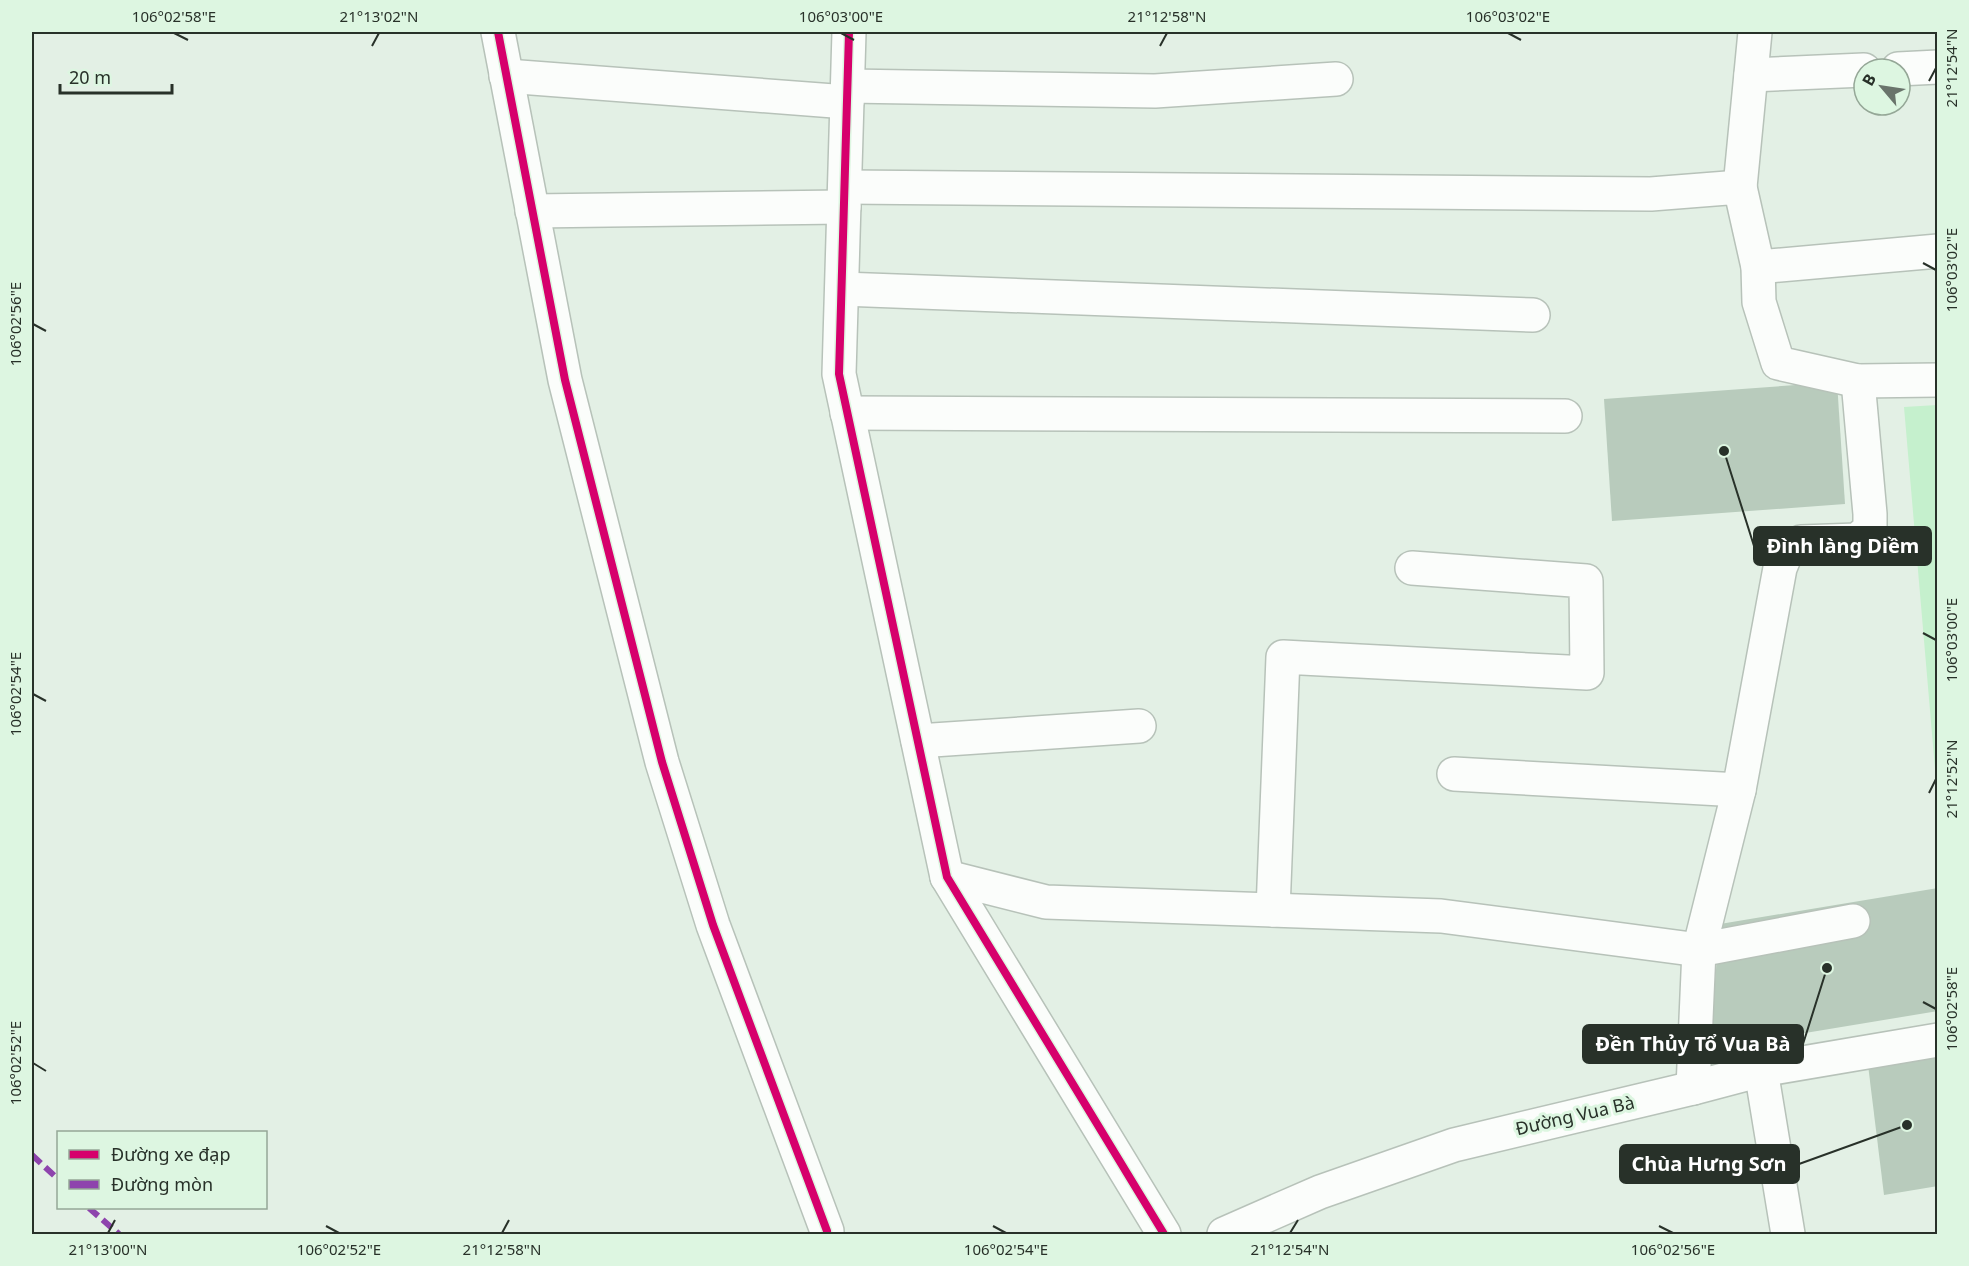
<svg xmlns="http://www.w3.org/2000/svg" width="1969" height="1266" font-family="'Noto Sans',sans-serif">
<style>
.green{fill:#c5f0cd}
.building{fill:#b8cbbc}
.lines{fill:none;stroke-linecap:round;stroke-linejoin:round}
.minor-casing{stroke:#b7c2b9;stroke-width:36}
.minor{stroke:#fbfdfb;stroke-width:33}
.quiet{stroke:#8e44ad;stroke-width:6;stroke-dasharray:12 6;stroke-linecap:butt}
.cycleway-casing{stroke:#ddf6e1;stroke-width:11}
.cycleway{stroke:#d6006c;stroke-width:8}
.ticks{fill:none;stroke:#283129;stroke-width:2}
.labels{text-anchor:middle;stroke-width:6;stroke-linejoin:round;paint-order:stroke}
.street-label{font-size:18px;fill:#283129;stroke:#ddf6e1}
.leader{fill:none;stroke:#283129;stroke-width:2}
.callout-dot{fill:#283129;stroke:#ddf6e1;stroke-width:2}
.callout{fill:#283129;stroke:#283129;stroke-width:2}
.callout-label{font-size:20px;text-anchor:middle;font-weight:bold;fill:#fff}
.neatline{fill:none;stroke:#283129;stroke-width:2}
.ticks-label{font-size:15px;text-anchor:middle;fill:#283129}
</style>
<rect width="100%" height="100%" fill="#e3f0e5"/>
<path class="green" d="M1937,405h1l-1,387 -33,-385z"/>
<g class="building">
<path d="M1837,382l8,122 -233,17 -8,-122z"/>
<path d="M1938,888v123l-229,38 11,-125z"/>
<path d="M1938,1053v133l-54,9 -16,-130z"/>
</g>
<g class="lines">
<g class="minor-casing">
<g id="minor">
<path d="M498,32l67,348 97,382 51,163 114,306"/>
<path d="M849,32l-10,342 108,503 217,357"/>
<path d="M1898,69l40,-2"/>
<path d="M1751,75l113,-5"/>
<path d="M506,76l341,26"/>
<path d="M848,86l307,5 181,-12"/>
<path d="M845,187l806,7 89,-7 18,80 1,35 19,61 80,18 80,-1"/>
<path d="M1740,187l15,-155"/>
<path d="M532,211l312,-4"/>
<path d="M1758,267l180,-16"/>
<path d="M842,289l691,26"/>
<path d="M847,413l718,3"/>
<path d="M918,741l221,-15"/>
<path d="M1454,774l285,16"/>
<path d="M947,877l99,25 395,14 258,34 154,-29"/>
<path d="M1273,910l10,-253 304,16 -1,-92 -174,-13"/>
<path d="M1761,1070l27,164"/>
<path d="M1693,1088l6,-138 40,-160 41,-222 7,-17 14,-9 56,-2 13,-11v-15l-12,-133"/>
<path d="M1224,1234l96,-42 134,-47 239,-57 68,-18 177,-30"/>
</g>
</g>
<use href="#minor" class="minor"/>
<g class="quiet">
<path d="M32,1155l26,24"/>
<path d="M89,1208l30,26"/>
</g>
<g class="cycleway-casing">
<g id="cycleway">
<path d="M498,32l67,348 97,382 51,163 114,306"/>
<path d="M849,32l-10,342 108,503 217,357"/>
</g>
</g>
<use href="#cycleway" class="cycleway"/>
</g>
<path class="ticks" d="M174,33l14,7M841,33l13,7M1508,33l13,7M372,46l7,-13M1160,46l7,-13M1929,81l7,-13M1923,263l13,7M33,324l13,7M1923,633l13,7M33,694l13,7M1929,793l7,-14M1923,1002l13,7M33,1063l13,8M326,1226l13,7M993,1226l13,7M1659,1226l14,7M108,1233l7,-13M502,1233l7,-13M1290,1233l8,-13"/>
<g class="labels">
<g class="street-label">
<text transform="translate(1575 1116) rotate(-13)" y="6">Đường Vua Bà</text>
</g>
</g>
<path class="leader" d="M1724 451L1754 546M1827 968L1803 1044M1907 1125L1799 1164"/>
<g class="callout-dot">
<circle cx="1724" cy="451" r="6"/>
<circle cx="1827" cy="968" r="6"/>
<circle cx="1907" cy="1125" r="6"/>
</g>
<g class="callout">
<rect x="1754" y="527" width="177" height="38" rx="6"/>
<rect x="1583" y="1025" width="220" height="38" rx="6"/>
<rect x="1620" y="1145" width="179" height="38" rx="6"/>
</g>
<g class="callout-label">
<text x="1843" y="553">Đình làng Diềm</text>
<text x="1693" y="1051">Đền Thủy Tổ Vua Bà</text>
<text x="1709" y="1171">Chùa Hưng Sơn</text>
</g>
<rect width="1969" height="1266" fill="none" stroke="#ddf6e1" stroke-width="66"/>
<rect x="57" y="1131" width="210" height="78" fill="#ddf6e1" stroke="#95a797" stroke-width="1.5"/>
<rect x="69" y="1150" width="30" height="9" fill="#d6006c" stroke="#95a797" stroke-width="1.5"/>
<text x="111" y="1161" font-size="18" fill="#283129">Đường xe đạp</text>
<rect x="69" y="1180" width="30" height="9" fill="#8e44ad" stroke="#95a797" stroke-width="1.5"/>
<text x="111" y="1191" font-size="18" fill="#283129">Đường mòn</text>
<g transform="translate(1882 87) rotate(299)"><circle r="28" fill="#ddf6e1" stroke="#95a797" stroke-width="1.5"/>
<path d="M0-4.5L10 22L0 15L-10 22Z" fill="#69746b"/>
<text y="-9" font-size="16" font-weight="bold" text-anchor="middle" fill="#283129">B</text>
</g>
<path d="M60 84v9h112v-9" fill="none" stroke="#283129" stroke-width="3"/>
<text x="69" y="84" font-size="18" fill="#283129" stroke="#ddf6e1" stroke-width="4.5" paint-order="stroke">20 m</text>
<rect x="33" y="33" width="1903" height="1200" class="neatline"/>
<g class="ticks-label">
<text x="174" y="22">106°02'58"E</text>
<text x="379" y="22">21°13'02"N</text>
<text x="841" y="22">106°03'00"E</text>
<text x="1167" y="22">21°12'58"N</text>
<text x="1508" y="22">106°03'02"E</text>
<text transform="translate(1952 68) rotate(-90)" y="5">21°12'54"N</text>
<text transform="translate(1952 270) rotate(-90)" y="5">106°03'02"E</text>
<text transform="translate(16 324) rotate(-90)" y="5">106°02'56"E</text>
<text transform="translate(1952 640) rotate(-90)" y="5">106°03'00"E</text>
<text transform="translate(16 694) rotate(-90)" y="5">106°02'54"E</text>
<text transform="translate(1952 779) rotate(-90)" y="5">21°12'52"N</text>
<text transform="translate(1952 1009) rotate(-90)" y="5">106°02'58"E</text>
<text transform="translate(16 1063) rotate(-90)" y="5">106°02'52"E</text>
<text x="108" y="1255">21°13'00"N</text>
<text x="339" y="1255">106°02'52"E</text>
<text x="502" y="1255">21°12'58"N</text>
<text x="1006" y="1255">106°02'54"E</text>
<text x="1290" y="1255">21°12'54"N</text>
<text x="1673" y="1255">106°02'56"E</text>
</g>
</svg>
